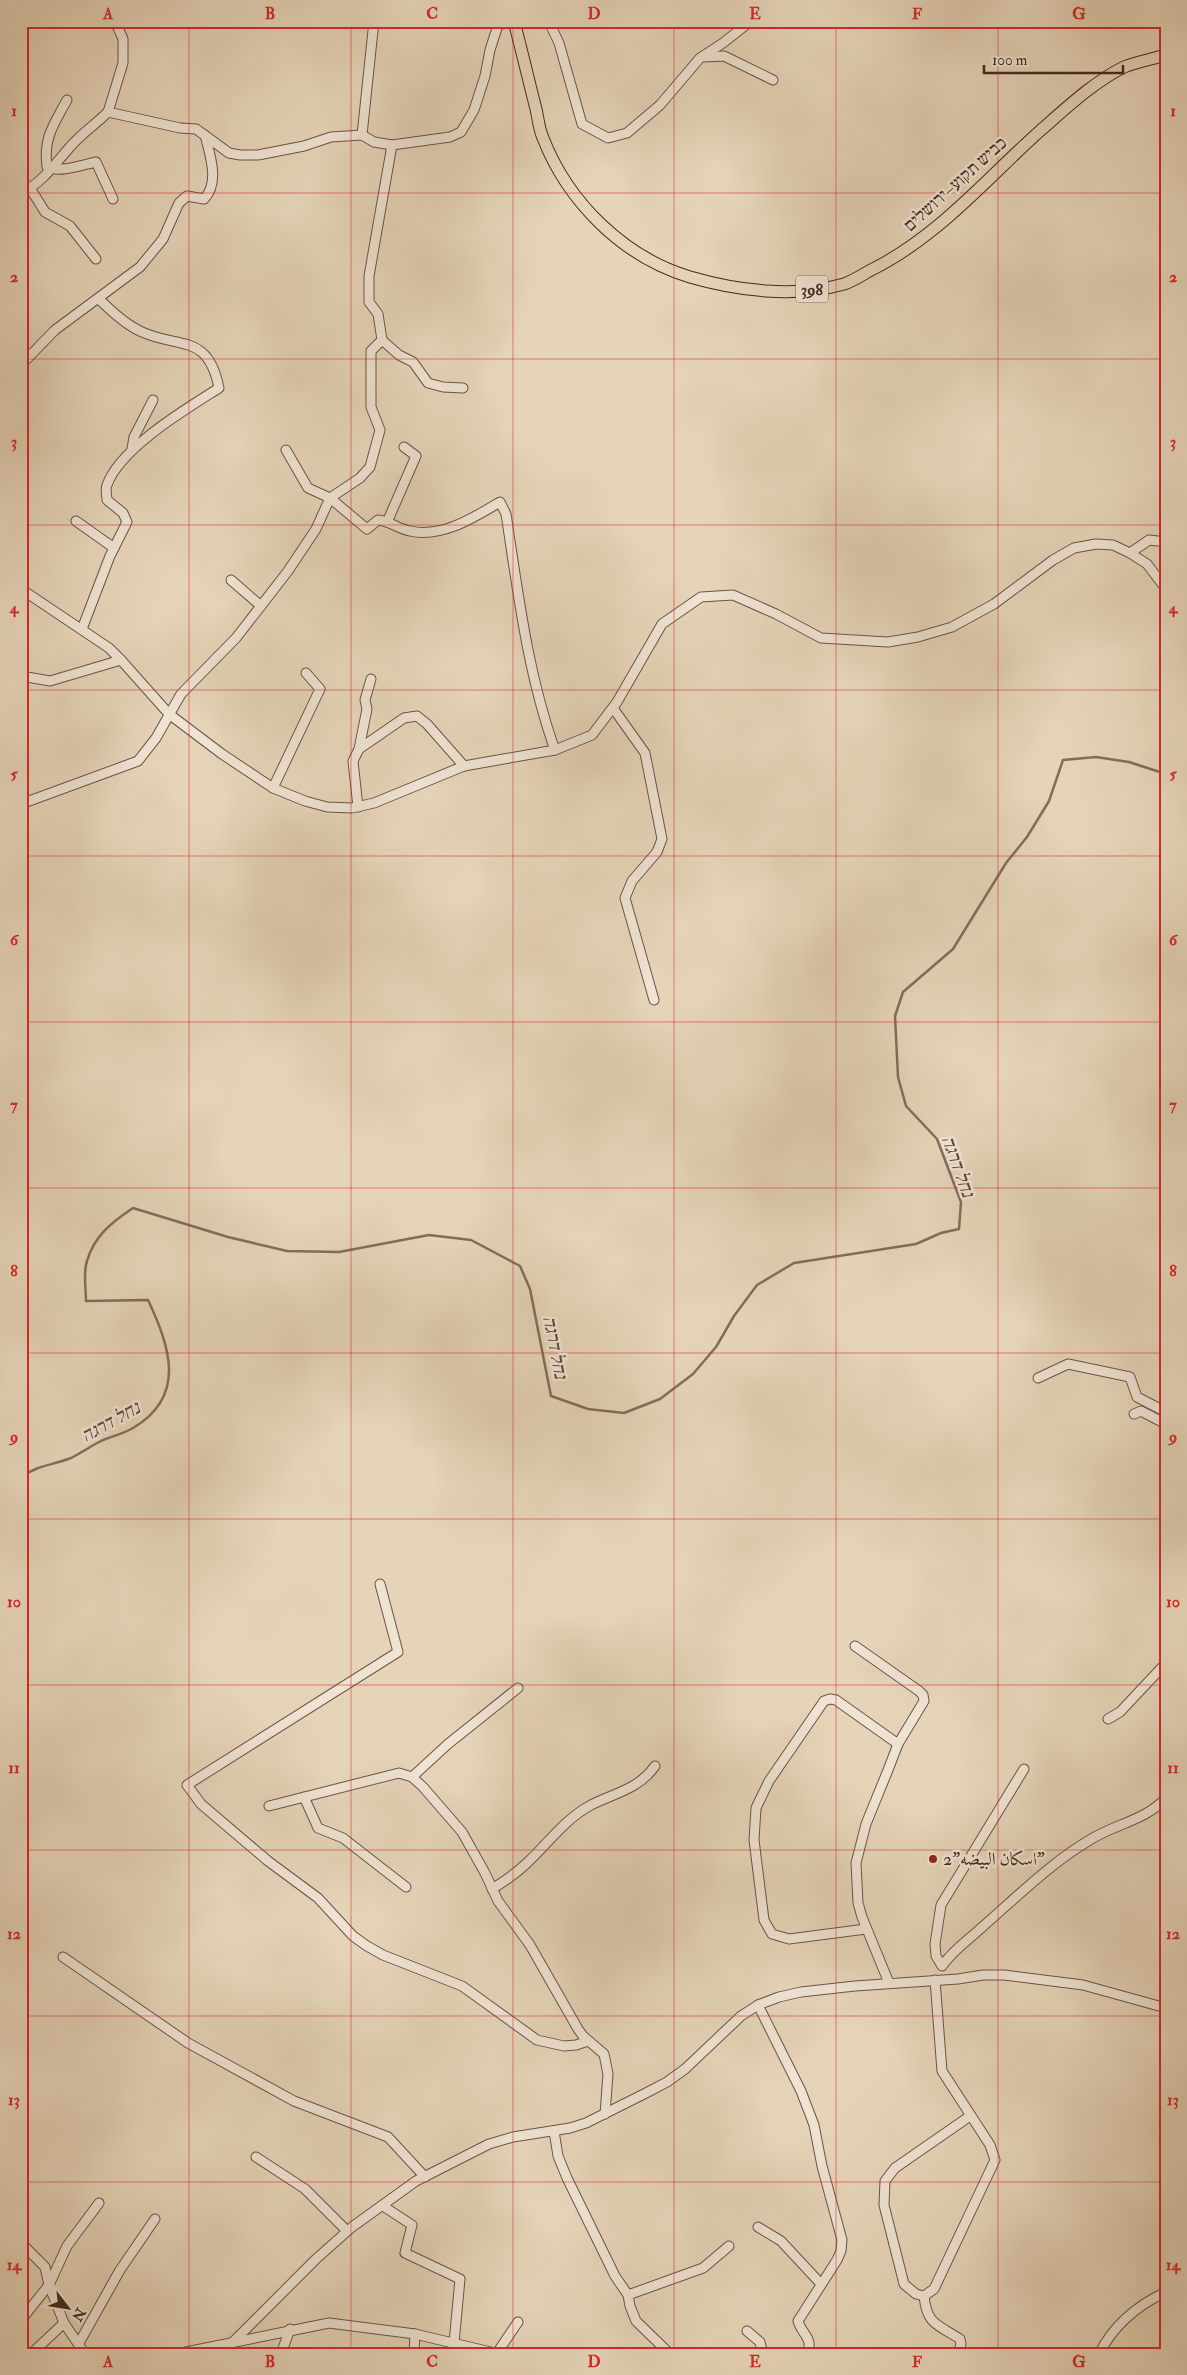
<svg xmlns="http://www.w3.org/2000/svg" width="1187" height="2375" font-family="'IM FELL Double Pica',Amiri,'Frank Ruhl Libre',serif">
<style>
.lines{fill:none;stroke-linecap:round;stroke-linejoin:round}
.stream{stroke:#826d5e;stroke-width:2.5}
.minor-casing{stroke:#6a5448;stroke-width:11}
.major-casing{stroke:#412a22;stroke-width:13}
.minor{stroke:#efe3d2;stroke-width:9}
.major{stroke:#e6d4b9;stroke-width:11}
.major-bridge-casing{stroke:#412a22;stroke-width:13;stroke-linecap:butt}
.major-bridge{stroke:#e6d4b9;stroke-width:11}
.grid{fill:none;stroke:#d62828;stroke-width:1;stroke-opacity:0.55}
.poi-dot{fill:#8f2418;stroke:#efe3d2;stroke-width:2}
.labels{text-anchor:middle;stroke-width:5;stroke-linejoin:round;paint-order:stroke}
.shield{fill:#efe3d2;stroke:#756257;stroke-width:1}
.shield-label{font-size:16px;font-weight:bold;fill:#412a22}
.street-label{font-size:18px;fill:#412a22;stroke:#efe3d2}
.poi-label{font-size:18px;fill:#412a22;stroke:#efe3d2;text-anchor:start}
.water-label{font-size:19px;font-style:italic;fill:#5c463b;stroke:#efe3d2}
.neatline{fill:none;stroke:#d62828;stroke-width:2}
.grid-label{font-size:16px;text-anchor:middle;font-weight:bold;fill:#d62828}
</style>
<rect width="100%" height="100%" fill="#e6d4b9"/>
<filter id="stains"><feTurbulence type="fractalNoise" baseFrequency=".004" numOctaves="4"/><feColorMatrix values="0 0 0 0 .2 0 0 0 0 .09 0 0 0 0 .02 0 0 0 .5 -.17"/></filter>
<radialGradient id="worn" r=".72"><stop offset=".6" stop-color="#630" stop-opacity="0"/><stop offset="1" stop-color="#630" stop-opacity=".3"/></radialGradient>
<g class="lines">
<path class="stream" d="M21,1477c17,-12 32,-12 50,-19 10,-5 20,-12 30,-17 11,-5 22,-7 32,-13 54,-32 37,-81 15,-128l-62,1c0,-12 -3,-29 1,-40 7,-25 25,-39 46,-53l95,29 59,14 52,1 90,-17 42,5 49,26 10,23 21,107 37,13 36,4 36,-14 33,-25 23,-27 18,-31 23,-31 37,-22 122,-19 25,-11 18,-4 2,-27 -24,-63 -31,-33 -8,-29 -3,-61 8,-24 50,-43 53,-86 21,-26 22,-36 14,-41 33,-3 33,5 37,12"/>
<g class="minor-casing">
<g id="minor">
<path d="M541,21l9,3 9,19 23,81 26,14 19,-5 33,-28 40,-47 23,-15 24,-19"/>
<path d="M703,57l21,-1 49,24"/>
<path d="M67,100c-13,24 -24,38 -20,67 13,6 35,-2 49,-5l17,37"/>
<path d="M108,112l15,-49v-24l-8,-18"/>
<path d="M362,135l12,-114"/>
<path d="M30,188l15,24 25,14 26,33"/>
<path d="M21,193c22,-11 33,-28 49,-46 11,-13 26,-23 38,-35l72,16 16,1 33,24 11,2h18l46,-9 27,-9 31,-2 12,7 18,3 58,-8 11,-5 13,-22 11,-34 5,-26 8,-25 18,-4"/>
<path d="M382,340l17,15 14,7 15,21 15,4 20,1"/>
<path d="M21,365l34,-35 85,-63 23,-28 16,-36 8,-7 17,3c16,-16 6,-44 1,-64"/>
<path d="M132,449l2,-12 19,-37"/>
<path d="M286,450l22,38 22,10 37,31 11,-9c12,1 20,9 32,11 32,7 63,-13 90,-29l6,12c12,79 22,161 49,236"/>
<path d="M388,520l28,-64 -12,-9"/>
<path d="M76,521l38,27"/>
<path d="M1130,553l19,-13 17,2"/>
<path d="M231,580l30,26"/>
<path d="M21,589l88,59 12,12 48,54 53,40 51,34 32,13 22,6 25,1 22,-5 90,-37 91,-16 37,-15 25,-33 45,-78 39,-27 32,-2 43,19 45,24 67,4 30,-5 34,-10 42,-23 59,-44 21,-12 22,-4 17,1 17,8 17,11 19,25"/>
<path d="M82,629l28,-73 17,-34 -4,-9 -16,-13c0,-4 -2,-11 0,-15 13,-37 79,-76 112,-97 -11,-55 -39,-39 -77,-56 -16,-7 -31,-21 -43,-33"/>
<path d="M21,688l3,-9 3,-2 23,4 71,-21"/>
<path d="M613,708l32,45 17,86 -5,13 -25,29 -7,17 29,102"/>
<path d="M359,749l8,-40 -2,-9 6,-21"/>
<path d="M273,788l47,-99 -14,-16"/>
<path d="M21,804l117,-43 18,-23 25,-44 55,-56 52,-67 28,-42 14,-31 30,-20 10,-11 10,-37 -9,-23v-56l11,-11 -4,-26 -9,-12v-26l23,-131"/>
<path d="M358,807l-5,-46 6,-12 45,-31 13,-2 10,8 37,42"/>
<path d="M1038,1378l30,-14 62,13 7,20 29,15"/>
<path d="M1134,1414l7,-3 25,13"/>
<path d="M380,1584l18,68 -211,133 14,19 67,57 50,37 35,38 14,10 16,9 79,31 75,54 27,6 12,-1 12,-4"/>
<path d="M855,1646l64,45 4,4 1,6 -26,43 -10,26 -22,54 -10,39 2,40 4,14 27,66"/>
<path d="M1108,1719l12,-7 46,-49"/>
<path d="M1024,1769l-83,136 -6,39 1,12 6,10c11,-16 24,-24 38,-37 37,-32 70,-66 113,-91 24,-14 54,-19 73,-40"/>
<path d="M412,1777l36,-33 70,-56"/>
<path d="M304,1797l14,31 25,10 63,49"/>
<path d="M269,1806l130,-33 13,4 11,10 39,45 23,41 13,28 32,44 48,84 5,7 21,18 4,20 -3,40"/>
<path d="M492,1889c13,-8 26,-17 37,-28 20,-19 36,-42 62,-56 24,-12 48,-16 64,-39"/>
<path d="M866,1929l-77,10 -17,-5 -8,-14 -10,-80 2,-32 13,-27 55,-80 6,-2 6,1 62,44"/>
<path d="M63,1957l125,86 106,58 94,36 37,40"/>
<path d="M935,1980l7,91 48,74 5,15 -61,129 -10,7 -8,-2 -12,-10 -20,-79 1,-24 10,-13 75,-52"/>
<path d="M758,2005l43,86 13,34 8,41 20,74 -1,11 -4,9 -39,61c4,14 16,17 9,33"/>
<path d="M554,2131l4,25 9,22 48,98 13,19 2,11 6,15 34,33"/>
<path d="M256,2157l49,32 42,42"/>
<path d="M383,2206l29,19 -7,28 55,26 -6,64"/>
<path d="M758,2227l23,14 40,43"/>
<path d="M21,2243l24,24 4,18 15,38 21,31"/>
<path d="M628,2295l75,-27 26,-22"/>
<path d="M924,2296c3,29 13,28 36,43l1,5 -3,10"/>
<path d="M21,2320l28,-35 18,-39 32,-43"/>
<path d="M747,2331l13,11 3,12"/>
<path d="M79,2343l41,-73 35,-51"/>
<path d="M497,2353l21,-31"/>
<path d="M31,2354l33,-31"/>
<path d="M176,2354l153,-31 86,11 84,20"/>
<path d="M221,2354l95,-95 36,-32 64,-46 73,-37 24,-7 57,-9 16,-5 60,-30 21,-11 18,-13 56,-53 17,-11 21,-8 22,-5 54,-6 103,-7 25,-4h21l79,10 83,23"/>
<path d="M281,2354l9,-25"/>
<path d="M414,2354l1,-20"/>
<path d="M1099,2354c14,-28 39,-49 67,-62"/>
</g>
</g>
<g class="major-casing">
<path id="major" d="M519,41c6,23 11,45 17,68 2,9 3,20 7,29 25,64 80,119 147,139 48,14 105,21 154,7 9,-3 18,-9 27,-14 67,-33 115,-91 170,-140 24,-21 54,-49 83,-63 13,-5 28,-8 42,-12"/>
</g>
<use href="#minor" class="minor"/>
<use href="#major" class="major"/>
<g class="major-bridge-casing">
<path id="major-bridge" d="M514,21l5,20"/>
</g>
<use href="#major-bridge" class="major-bridge"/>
</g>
<path class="grid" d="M189,21v2333M351,21v2333M513,21v2333M674,21v2333M836,21v2333M998,21v2333M21,193h1145M21,359h1145M21,525h1145M21,690h1145M21,856h1145M21,1022h1145M21,1188h1145M21,1353h1145M21,1519h1145M21,1685h1145M21,1850h1145M21,2016h1145M21,2182h1145"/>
<circle class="poi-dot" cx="933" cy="1859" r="5"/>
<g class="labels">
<rect class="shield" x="796" y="275.5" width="32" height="27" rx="4"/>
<g class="shield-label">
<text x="812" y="295">398</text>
</g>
<g class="street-label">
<text transform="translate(955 184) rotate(-42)" y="6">כביש תקוע–ירושלים</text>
</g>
<g class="poi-label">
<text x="943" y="1865">اسكان البيضه"2"</text>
</g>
<g class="water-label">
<text transform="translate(959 1166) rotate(70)" y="7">נחל דרגה</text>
<text transform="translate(556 1347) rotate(79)" y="7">נחל דרגה</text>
<text transform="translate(110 1421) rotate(-29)" y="7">נחל דרגה</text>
</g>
</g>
<rect width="1187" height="2375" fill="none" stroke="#e6d4b9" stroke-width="55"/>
<g transform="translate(68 2308) rotate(121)" stroke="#efe3d2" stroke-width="4" paint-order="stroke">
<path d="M0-4L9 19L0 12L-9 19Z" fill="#412a22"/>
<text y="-8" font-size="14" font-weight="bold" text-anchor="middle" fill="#412a22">N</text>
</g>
<path d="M984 65v8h139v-8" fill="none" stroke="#412a22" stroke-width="2.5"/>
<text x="992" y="65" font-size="15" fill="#412a22" stroke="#efe3d2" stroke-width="4" paint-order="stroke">100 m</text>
<rect x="28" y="28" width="1132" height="2320" class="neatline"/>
<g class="grid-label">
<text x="108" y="19">A</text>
<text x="270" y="19">B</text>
<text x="432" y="19">C</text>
<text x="594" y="19">D</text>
<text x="755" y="19">E</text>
<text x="917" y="19">F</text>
<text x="1079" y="19">G</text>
<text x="14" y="116">1</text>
<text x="1173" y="116">1</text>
<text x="14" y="282">2</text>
<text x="1173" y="282">2</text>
<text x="14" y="447">3</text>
<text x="1173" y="447">3</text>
<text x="14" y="613">4</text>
<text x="1173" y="613">4</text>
<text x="14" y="779">5</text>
<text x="1173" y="779">5</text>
<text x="14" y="945">6</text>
<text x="1173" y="945">6</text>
<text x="14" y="1110">7</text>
<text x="1173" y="1110">7</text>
<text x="14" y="1276">8</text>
<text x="1173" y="1276">8</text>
<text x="14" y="1442">9</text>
<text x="1173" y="1442">9</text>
<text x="14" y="1607">10</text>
<text x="1173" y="1607">10</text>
<text x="14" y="1773">11</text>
<text x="1173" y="1773">11</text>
<text x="14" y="1939">12</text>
<text x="1173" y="1939">12</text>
<text x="14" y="2105">13</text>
<text x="1173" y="2105">13</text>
<text x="14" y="2270">14</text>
<text x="1173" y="2270">14</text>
<text x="108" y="2367">A</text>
<text x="270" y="2367">B</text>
<text x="432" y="2367">C</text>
<text x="594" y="2367">D</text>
<text x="755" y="2367">E</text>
<text x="917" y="2367">F</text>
<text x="1079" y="2367">G</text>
</g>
<rect width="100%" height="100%" filter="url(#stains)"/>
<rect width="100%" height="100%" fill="url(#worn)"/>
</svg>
